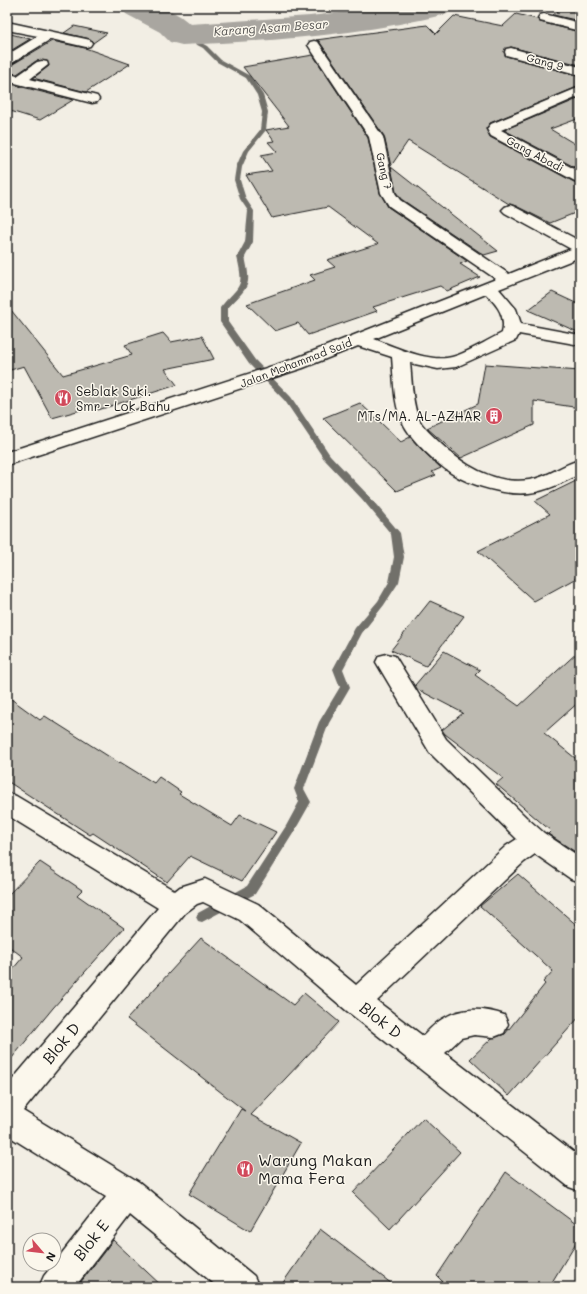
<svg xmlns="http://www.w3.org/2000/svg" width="587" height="1294" font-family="Mali,sans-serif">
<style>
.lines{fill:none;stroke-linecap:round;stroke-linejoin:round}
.stream{fill:#716f6b;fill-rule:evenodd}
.river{fill:#a9a6a0;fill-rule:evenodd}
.building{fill:#bdbab1;stroke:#1c1c1c}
.minor-casing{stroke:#1c1c1c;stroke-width:3}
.minor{fill:#fbf7ec;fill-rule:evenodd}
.labels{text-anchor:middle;stroke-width:3;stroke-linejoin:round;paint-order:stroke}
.far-street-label{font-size:11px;fill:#1c1c1c;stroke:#fbf7ec}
.far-water-label{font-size:12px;font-style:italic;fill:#545351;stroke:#fbf7ec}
.poi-label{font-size:13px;fill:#1c1c1c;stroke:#fbf7ec;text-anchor:start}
.near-street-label{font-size:16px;fill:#1c1c1c;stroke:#fbf7ec}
.near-poi-label{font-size:16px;fill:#1c1c1c;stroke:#fbf7ec;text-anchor:start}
</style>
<rect width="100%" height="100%" fill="#f2eee4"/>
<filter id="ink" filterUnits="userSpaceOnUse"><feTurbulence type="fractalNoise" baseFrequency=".025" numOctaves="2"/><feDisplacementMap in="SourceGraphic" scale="8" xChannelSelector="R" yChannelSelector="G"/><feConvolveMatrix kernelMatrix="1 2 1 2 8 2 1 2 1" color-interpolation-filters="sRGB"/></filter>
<g filter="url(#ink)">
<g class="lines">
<path class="stream" d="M182,33l25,13 14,14 29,16 13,19 5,17 -2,18 -17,21 -7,16 -2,13 6,19 8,12 -1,31 -8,15c7,31 3,29 -17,51v14l27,38 36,37 39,58 38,40 32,38 4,24 -5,25 -15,23 -22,28 -19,36 7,18 -21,36 -25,66 7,13 -17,30 -39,62 -53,28 -4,-1 -2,-4 2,-4 49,-27 39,-60 13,-24 -5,-13 25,-67 21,-35 -7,-18 22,-41 23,-27 11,-19 5,-25 -3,-23 -29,-35 -38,-40 -39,-58 -36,-37 -29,-42v-14c19,-24 25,-18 17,-51l8,-15 3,-31 -8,-12 -6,-19 2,-13 7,-16 17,-21 2,-18 -5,-17 -11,-17 -29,-16 -14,-14 -23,-12 -1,-1z"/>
<path class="river" d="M121,7c28,0 47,-4 69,17l120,-8 73,-9h69l-5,7c-86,21 -176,27 -265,31l-12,-3 -10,-10 -34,-18z"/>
</g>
<g class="building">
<path d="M563,7h17v14l-27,-6z"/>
<path d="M516,14l21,5 3,3 40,10v33l-69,-18 -6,2 -1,3 2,4 74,20v10l-90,37 -4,6 4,8 84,45 6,1v28l-30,12 -34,-17 -7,-2 -101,-63 -17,25 -7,-30 -65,-95 -3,-1 111,-15 9,9 18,-18 49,10z"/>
<path d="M74,26l33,7 -14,10 -3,-4 -26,-6z"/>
<path d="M7,33l23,6 -23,14z"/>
<path d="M52,41l33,7 45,16 -44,28 -53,-14 16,-12 -2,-5h-11l-19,13 -10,-2v-7l6,-1z"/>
<path d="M313,55l55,83 12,55 8,14 79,54 -7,3 20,13 -33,14 -7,-5 -67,21 4,4 -69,24 -10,-12 -23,8 -28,-27 68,-24 -5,-5 25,-8 -8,-7 51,-16 -50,-37 -56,11 -26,-43 26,-4 -11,-16 16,-3 -9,-10 6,-1 -8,-11 23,-4 -46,-59z"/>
<path d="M7,83l66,17 -33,20 -33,-10z"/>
<path d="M580,98v20l-30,11 30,18v23l-76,-40z"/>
<path d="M391,167l107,84 -14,4 -83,-56 -5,-7z"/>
<path d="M552,292l28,13v28l-52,-23z"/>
<path d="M7,305l56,70 69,-20 -7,-10 38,-12 8,9 31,-6 12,23 -49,10 12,16 -79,25 -3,-4 -43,12 -28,-52 -17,5z"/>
<path d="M485,364l95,7v37l-46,-7v24l-73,33 -34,-30 51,-24z"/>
<path d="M360,403l41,39 9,-5 13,14 18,17 -9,4 4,3 -39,16 -74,-73z"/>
<path d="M580,479v97l-46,25 -56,-50 72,-37 -15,-13z"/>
<path d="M430,601l34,15 -38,50 -35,-16z"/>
<path d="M580,650v51l-36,32 36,29v93l-32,-21 3,-3 -55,-47 7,-6 -58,-44 -3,-4 21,-17 -46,-24 -2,-4 29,-34 36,19 -5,5 44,31z"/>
<path d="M7,696l33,24 5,-4 74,47 1,-1 34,21 5,-6 22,15 -2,2 53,32 8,-11 36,17 -34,49 -52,-25 -23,26 -74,-49 -3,2 -83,-54z"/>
<path d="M40,862l42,28 -5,5 47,33 -71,80 -46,56v-88l16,-19 -16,-12v-49z"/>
<path d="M518,874l62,54v88l-71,80 -39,-37 22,-21 13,-4 40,-50 -2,-2 10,-11 -73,-65z"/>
<path d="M201,938l92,67 11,-12 35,29 -88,93 50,28 -51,88 -61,-37 52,-85 4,2 -118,-92z"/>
<path d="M423,1118l37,34 -70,77 -37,-36z"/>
<path d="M506,1172l74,55v9l-31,51h-101l-11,-11z"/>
<path d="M320,1229l76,58h-116z"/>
<path d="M113,1240l50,47h-86z"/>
</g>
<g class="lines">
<g class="minor-casing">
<g id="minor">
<path d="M544,14l36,9v8l-40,-10 -2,-3 2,-3z"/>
<path d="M7,22l79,17 4,1 2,3 -2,3 -4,1 -35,-8 -39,24 -5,1v-9l31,-19 -31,-6z"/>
<path d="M314,41l4,1 65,95 12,56 5,7 109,74 62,-25 -66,-36 -3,-3 3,-3 5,-2 5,2 65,34v16l-81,32 17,20 5,15 59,11v10l-61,-11 -3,6 -60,27 -18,2 -28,-6c2,17 2,45 11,60 4,6 11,12 17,18 23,23 56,44 91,39 18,-2 34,-16 51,-20v14c-16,8 -33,17 -51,19 -22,3 -60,-8 -78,-20 -16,-11 -40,-33 -48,-50 -10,-19 -9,-45 -11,-66l-34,-11 -55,22 -296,97v-13l284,-92 205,-81 -107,-73 -8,-13 -12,-56 -61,-92 2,-3zM486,294c12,12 20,22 16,39 -14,7 -37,21 -50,24 -23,6 -57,-10 -78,-18z"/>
<path d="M511,48l69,19v8l-74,-20 -1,-3 1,-3z"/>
<path d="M42,61l5,1 1,3 -18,14 67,17 2,3 -2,3 -5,1 -85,-22v-8l10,3 20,-14z"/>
<path d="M580,87v9l-79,34 79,42v10l-5,-1 -84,-45 -4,-7 4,-5z"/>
<path d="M387,654l8,2 51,83 81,79 17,15 36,24v25l-9,-3 -36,-25 -11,8 -147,139 46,35c6,-6 13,-14 21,-18 18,-11 41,-10 60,-3l4,9 -4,9 -10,4 -20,-2 -13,3 -16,15 135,104v34l-11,-4 -222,-176 -107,-91 -37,-18 -6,2 -12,9 -162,198 116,71 115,94 5,11h-41l-88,-72 -55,72h-36l5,-11 62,-79 -99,-62v-49l151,-178 -151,-93v-22l9,3 159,95 5,-4 25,-8 53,25 98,81 150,-139 11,-7 -87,-86 -54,-91 3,-6z"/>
</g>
</g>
<use href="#minor" class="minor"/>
</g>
</g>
<defs>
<g id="restaurant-disc" transform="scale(0.9)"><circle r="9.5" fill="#d1495b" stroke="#fbf7ec"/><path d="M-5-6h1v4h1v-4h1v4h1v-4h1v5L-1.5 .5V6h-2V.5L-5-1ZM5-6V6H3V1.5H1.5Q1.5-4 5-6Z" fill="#fff"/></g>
<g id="building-disc" transform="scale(0.9)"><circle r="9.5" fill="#d1495b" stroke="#fbf7ec"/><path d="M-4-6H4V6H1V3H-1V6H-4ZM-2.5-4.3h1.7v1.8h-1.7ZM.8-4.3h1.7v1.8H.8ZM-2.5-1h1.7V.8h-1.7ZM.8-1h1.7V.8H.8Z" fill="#fff"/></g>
</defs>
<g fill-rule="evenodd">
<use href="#restaurant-disc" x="63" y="398"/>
<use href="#building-disc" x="494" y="416"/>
<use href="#restaurant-disc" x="245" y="1169"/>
</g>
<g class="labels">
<g class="far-street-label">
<text transform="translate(545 62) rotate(15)" y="4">Gang 9</text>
<text transform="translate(535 154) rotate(28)" y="4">Gang Abadi</text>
<text transform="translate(384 171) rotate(77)" y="4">Gang 7</text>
<text transform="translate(296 363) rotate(-21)" y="4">Jalan Mohammad Said</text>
</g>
<g class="far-water-label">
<text transform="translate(271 28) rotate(-4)" y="4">Karang Asam Besar</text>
</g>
<g class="poi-label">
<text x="76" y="396">Seblak Suki.<tspan x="76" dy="15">Smr - Lok Bahu</tspan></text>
<text x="481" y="421" text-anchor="end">MTs/MA. AL-AZHAR</text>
</g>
<g class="near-street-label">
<text transform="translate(381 1020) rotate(38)" y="6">Blok D</text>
<text transform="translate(61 1043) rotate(-50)" y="6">Blok D</text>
<text transform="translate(91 1240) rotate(-52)" y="6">Blok E</text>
</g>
<g class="near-poi-label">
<text x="258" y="1166">Warung Makan<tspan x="258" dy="18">Mama Fera</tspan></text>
</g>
</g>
<rect width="587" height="1294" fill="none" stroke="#fbf7ec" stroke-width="24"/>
<rect x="12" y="12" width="563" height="1270" fill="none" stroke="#1c1c1c" stroke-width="1.5" filter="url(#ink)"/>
<g transform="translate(42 1252) rotate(118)"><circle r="19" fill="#fbf7ec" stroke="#a29f99"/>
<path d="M0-3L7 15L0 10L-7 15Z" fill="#d1495b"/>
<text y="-6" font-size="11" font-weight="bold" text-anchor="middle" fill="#1c1c1c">N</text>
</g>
</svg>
